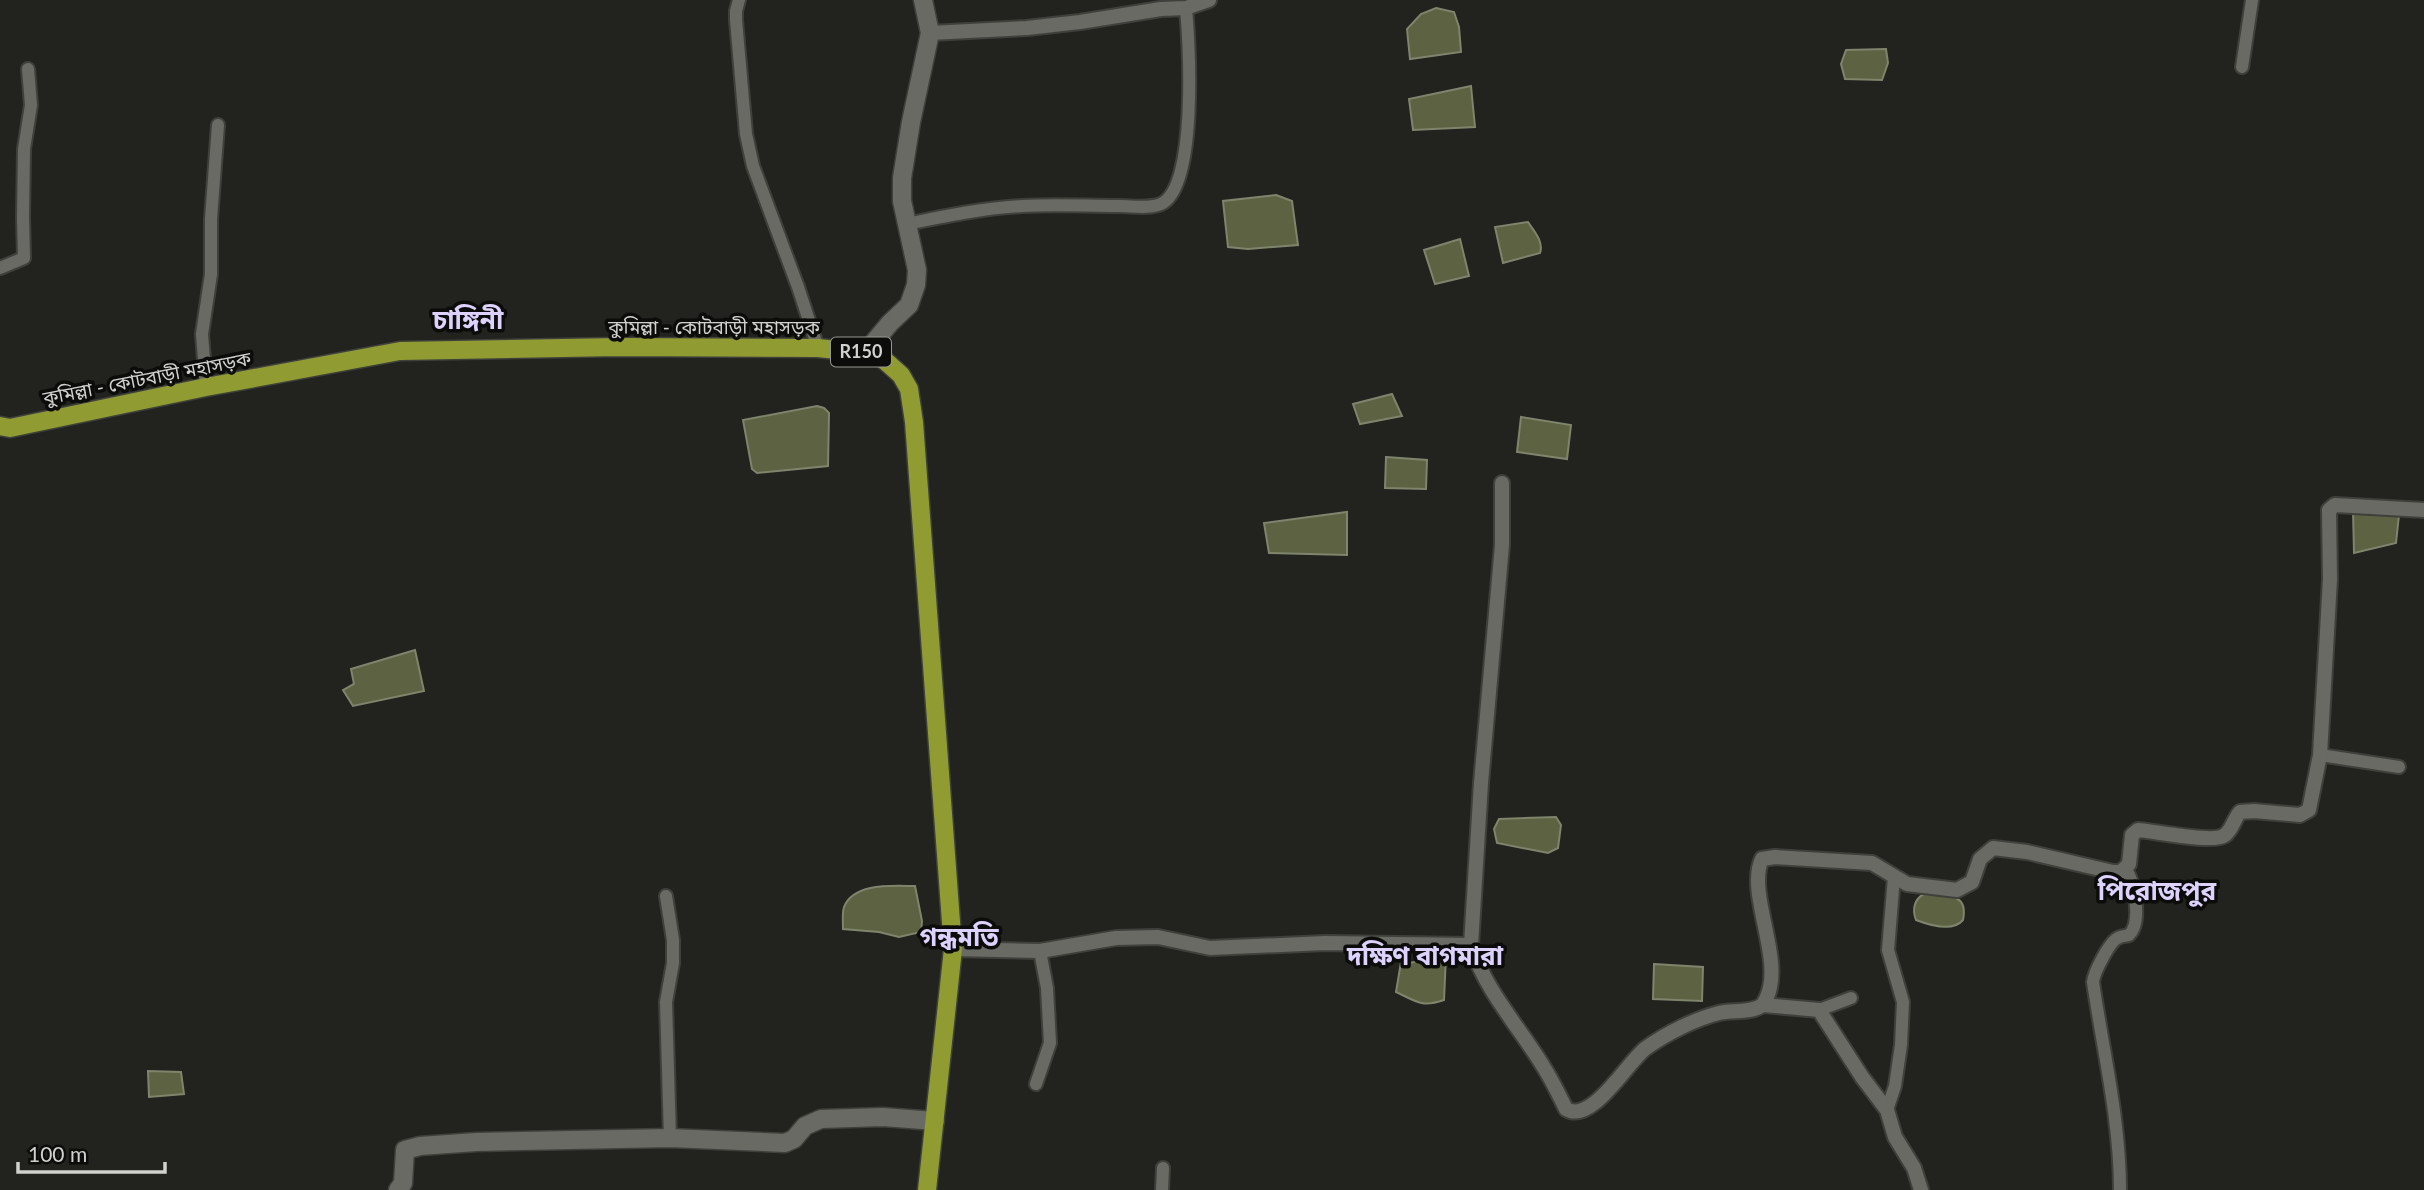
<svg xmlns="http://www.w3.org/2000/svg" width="2424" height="1190" font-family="Lato,'Noto Sans Bengali',sans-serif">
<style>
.water{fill:#5c6242;stroke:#7f846c;stroke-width:2}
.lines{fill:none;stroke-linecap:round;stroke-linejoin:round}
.minor-casing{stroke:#3f403b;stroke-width:16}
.tertiary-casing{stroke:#3f403b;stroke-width:18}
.secondary-casing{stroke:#3f403b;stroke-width:21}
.primary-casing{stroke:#3f403b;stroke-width:21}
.minor{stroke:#686a63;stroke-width:12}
.tertiary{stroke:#686a63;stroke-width:14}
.secondary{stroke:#686a63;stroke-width:18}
.primary{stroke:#909b32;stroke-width:18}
.labels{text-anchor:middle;stroke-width:7;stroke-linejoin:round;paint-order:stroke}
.shield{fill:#0c0c0a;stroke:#969793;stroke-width:2}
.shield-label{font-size:18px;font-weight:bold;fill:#d1d2ce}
.street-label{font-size:19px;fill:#d1d2ce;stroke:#0c0c0a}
.district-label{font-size:26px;font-weight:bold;fill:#dcd2fd;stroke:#0c0c0a}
</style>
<rect width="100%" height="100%" fill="#22231e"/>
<g class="water">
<path d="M1436,8l18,4 5,15 2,25 -51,7 -3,-30 14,-15z"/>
<path d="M1886,49l2,14 -6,17 -37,-1 -4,-15 5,-14z"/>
<path d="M1471,86l4,41 -62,3 -4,-31z"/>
<path d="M1276,195l16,6 6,44 -50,4 -20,-2 -5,-46z"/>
<path d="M1528,222c6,9 16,20 12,31l-37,10 -8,-36z"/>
<path d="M1460,239l9,37 -34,8 -11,-34z"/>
<path d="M1392,394l10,22 -42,8 -7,-20z"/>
<path d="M817,406l7,2 5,5 -1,53 -71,7 -5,-4 -9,-49z"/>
<path d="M1521,417l50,8 -4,34 -50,-7z"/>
<path d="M1386,457l41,3 -1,29 -41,-1z"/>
<path d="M2353,510l46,5 -3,28 -42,10z"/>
<path d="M1347,512v43l-78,-2 -5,-30z"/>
<path d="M415,650l9,41 -71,15 -10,-16 11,-6 -3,-15z"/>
<path d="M1556,817l5,8 -3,23 -10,5 -51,-10 -3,-14 5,-10z"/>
<path d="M915,886l7,35 -1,11 -22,5 -20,-5 -36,-3c0,-6 -1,-16 1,-22 10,-25 49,-21 71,-21z"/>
<path d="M1924,894c21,3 45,-3 39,26 -10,12 -34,5 -47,0 -4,-10 -2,-21 8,-26z"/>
<path d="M1446,955l-2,45c-23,8 -28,1 -48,-8l5,-30c14,3 30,-5 45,-7z"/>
<path d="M1654,964l49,3 -1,34 -49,-2z"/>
<path d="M148,1071l33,1 3,22 -35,3z"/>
</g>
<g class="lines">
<g class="minor-casing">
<g id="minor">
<path d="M739,0l-3,11v9l10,114 7,32 45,121 20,61"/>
<path d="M2242,67l10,-67"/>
<path d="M907,224c38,-8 77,-16 116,-18 32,-2 64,0 96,0 13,0 30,3 42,-2 37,-17 28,-161 25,-196"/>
<path d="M0,268l24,-10 -1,-41 1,-68 7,-44 -3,-36"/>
<path d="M206,387l-4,-53 9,-60v-55l7,-94"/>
<path d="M2320,755l79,12"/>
<path d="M666,896l7,44v23l-7,39 4,136"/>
<path d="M1819,1010l32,-12"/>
<path d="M1036,1084l14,-41 -3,-55 -7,-37"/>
<path d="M1887,1110l8,-24 6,-41 2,-43 -15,-52 6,-73"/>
<path d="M1162,1190l1,-22"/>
<path d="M2120,1190c0,-70 -17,-139 -27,-208 1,-10 17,-41 25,-44 2,-2 9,-2 11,-3 13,-12 6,-51 -3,-66"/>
</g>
</g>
<g class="tertiary-casing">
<g id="tertiary">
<path d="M930,33l97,-5 53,-6 81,-13 25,-1 23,-8"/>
<path d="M1471,945l10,-162 21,-238v-62"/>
<path d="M953,949l87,2 76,-13 42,-1 52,11 115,-5 146,2c15,47 47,80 72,121 9,14 16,29 23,43 26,16 62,-48 80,-61 21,-15 49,-29 73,-35 13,-3 31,0 42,-7 3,-2 5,-7 6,-9 17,-38 -21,-105 -5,-138l13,-2 97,6 35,21 50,6 15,-8 8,-23 13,-11 34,4 86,20h8l8,-8 3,-29 6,-5c16,1 76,14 87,5 7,-5 9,-16 15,-23l14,-1 46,4 9,-5 11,-55 10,-176 -1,-69 6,-5 89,5"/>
<path d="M1763,1005l56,5 43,67 25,33 8,27 19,31 7,22"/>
</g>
</g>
<g class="secondary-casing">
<g id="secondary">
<path d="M865,353l25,-30 19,-18 7,-20 1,-15 -15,-69v-23l9,-56 19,-89 -7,-33"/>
<path d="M398,1190l5,-7 2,-33 15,-4 56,-4 194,-4 115,5 9,-4 11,-13 16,-7 62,-2 52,4"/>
</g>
</g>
<g class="primary-casing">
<path id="primary" d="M0,426l10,2 196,-41 194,-36 218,-4 200,1 47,5 17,5 19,17 8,14 5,33 39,527 -26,241"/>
</g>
<use href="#minor" class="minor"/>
<use href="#tertiary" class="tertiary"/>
<use href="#secondary" class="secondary"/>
<use href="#primary" class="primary"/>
</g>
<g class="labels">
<rect class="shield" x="831" y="337.5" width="60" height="29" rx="5"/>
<g class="shield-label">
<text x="861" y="358">R150</text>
</g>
<g class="street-label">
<text x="714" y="334">কুমিল্লা - কোটবাড়ী মহাসড়ক</text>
<text transform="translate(147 378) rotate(-11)" y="7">কুমিল্লা - কোটবাড়ী মহাসড়ক</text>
</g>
<g class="district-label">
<text x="468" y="329">চাঙ্গিনী</text>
<text x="2157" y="900">পিরোজপুর</text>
<text x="959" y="946">গন্ধমতি</text>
<text x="1425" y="965">দক্ষিণ বাগমারা</text>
</g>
</g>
<path d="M18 1162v10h147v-10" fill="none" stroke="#d1d2ce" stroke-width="3.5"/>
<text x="28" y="1162" font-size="21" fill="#d1d2ce" stroke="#0c0c0a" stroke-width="5" paint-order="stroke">100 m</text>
</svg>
